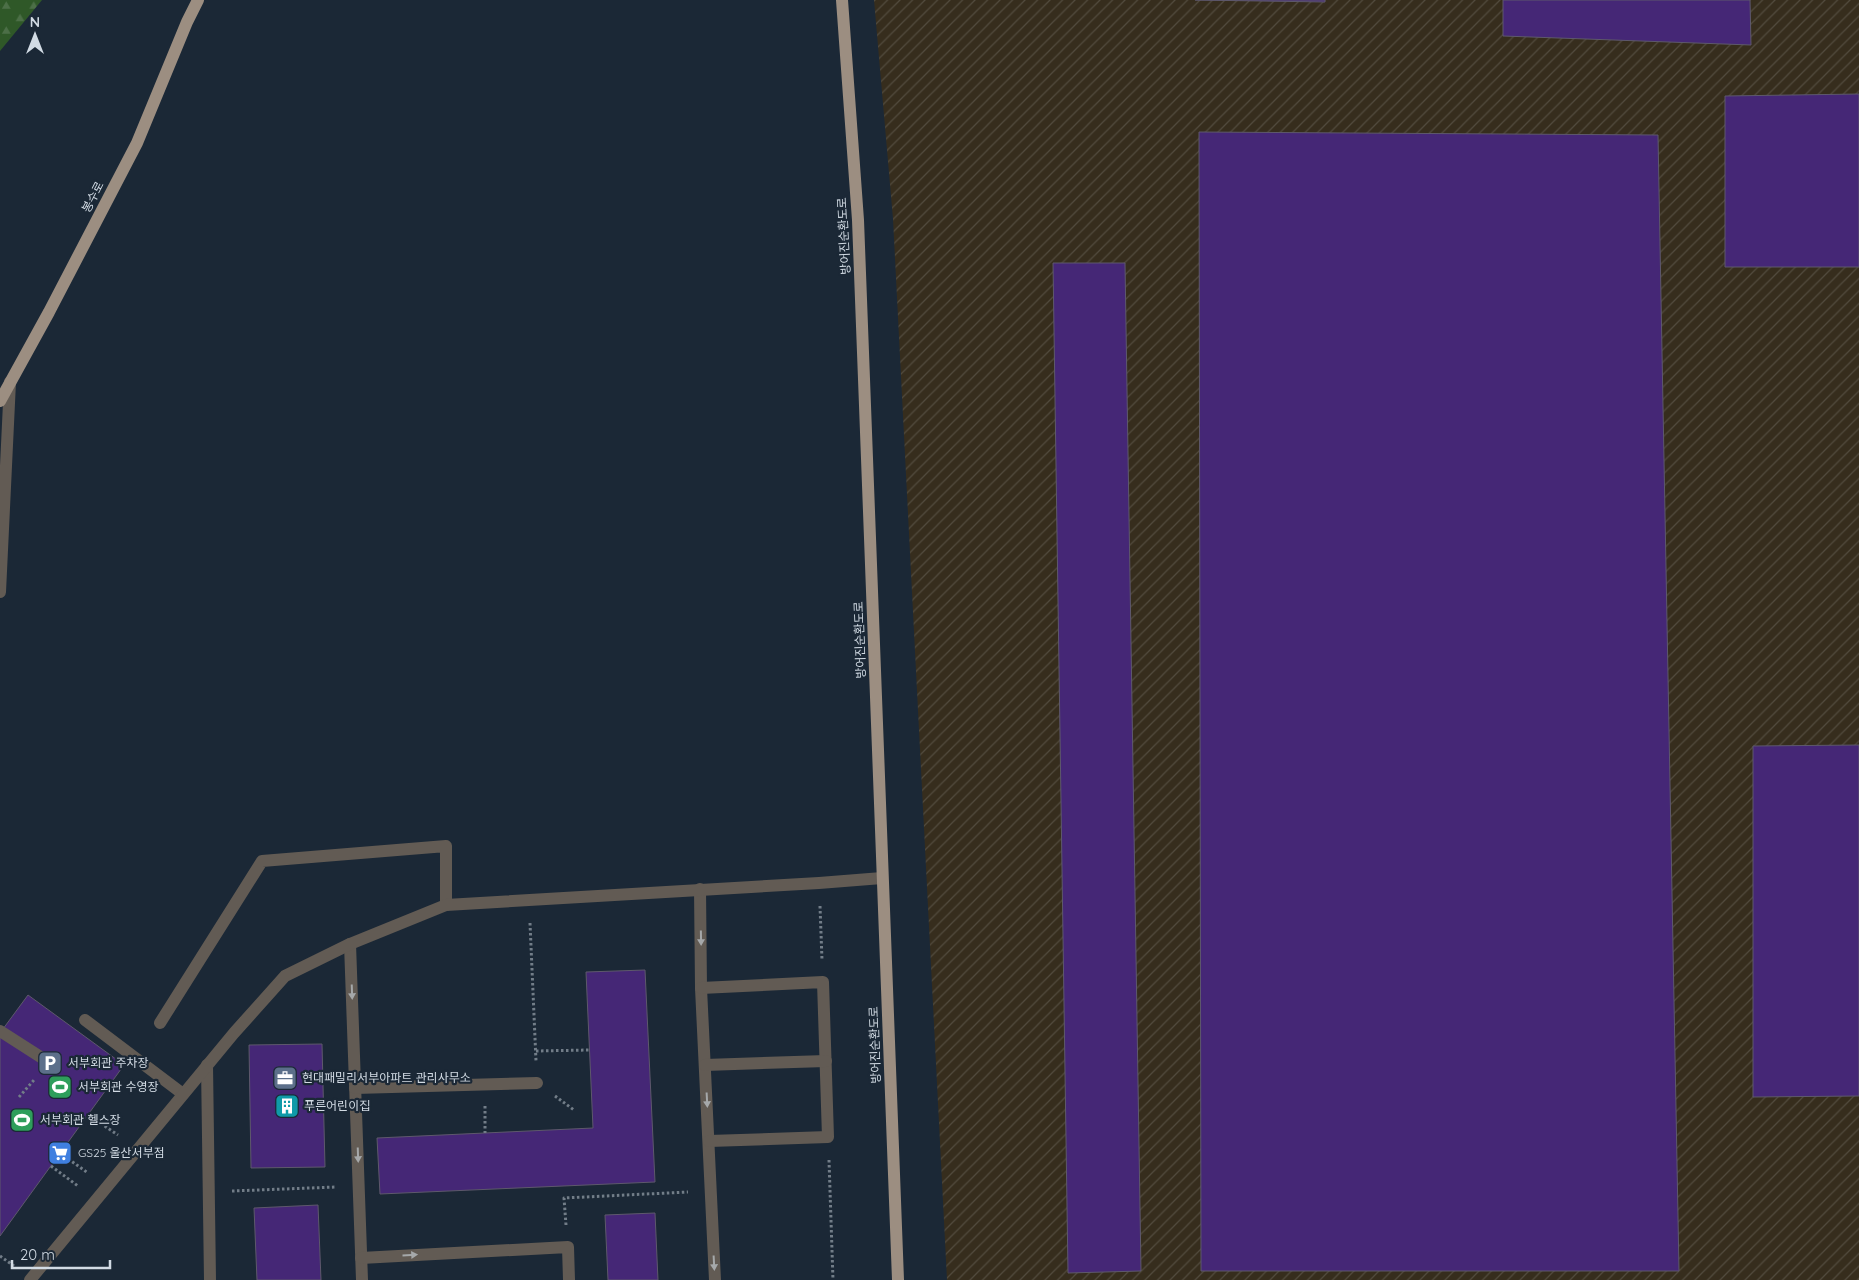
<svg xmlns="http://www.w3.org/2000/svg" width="1859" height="1280" font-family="Quicksand,'Noto Sans KR',sans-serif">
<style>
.industrial{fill:url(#industrial-furrows)}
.forest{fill:url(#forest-firs)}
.building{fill:#452776;stroke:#5e596c}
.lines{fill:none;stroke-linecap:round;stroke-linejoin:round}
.path{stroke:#727d88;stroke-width:3;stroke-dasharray:2.5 2.5;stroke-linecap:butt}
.minor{stroke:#625b54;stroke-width:12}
.major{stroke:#9c8e81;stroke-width:12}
.oneway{fill:#a5a8aa}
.labels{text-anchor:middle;stroke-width:4.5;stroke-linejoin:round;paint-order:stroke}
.street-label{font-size:12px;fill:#d2dbe4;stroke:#1b2836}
.poi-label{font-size:12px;fill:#d2dbe4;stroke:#1b2836;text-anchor:start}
</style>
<defs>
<pattern id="industrial-furrows" width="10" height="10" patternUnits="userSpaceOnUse" patternTransform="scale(1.25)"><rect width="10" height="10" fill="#362d1d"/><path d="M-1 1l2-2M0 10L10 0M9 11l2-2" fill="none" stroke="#524b3e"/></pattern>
<pattern id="forest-firs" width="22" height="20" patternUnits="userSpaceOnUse" patternTransform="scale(1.25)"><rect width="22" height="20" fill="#2f5828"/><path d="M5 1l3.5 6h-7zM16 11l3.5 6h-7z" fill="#4c6f47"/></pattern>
</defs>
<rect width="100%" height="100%" fill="#1b2836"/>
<path class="industrial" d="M874,0h985v1280h-912l-54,-1061z"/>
<path class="forest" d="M0,0h42l-42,51z"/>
<g class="building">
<path d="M1195,0h130v2z"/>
<path d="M1503,0h247l1,45 -248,-9z"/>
<path d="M1859,94v173h-134v-171z"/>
<path d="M1199,132l459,3 21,1136h-478z"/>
<path d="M1053,263h72l16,1008 -73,2z"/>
<path d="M1859,745v351l-106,1v-351z"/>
<path d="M645,970l10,212 -275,12 -3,-56 216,-10 -7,-156z"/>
<path d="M28,995l96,70 -124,171v-203z"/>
<path d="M322,1044l3,123 -74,1 -2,-123z"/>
<path d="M318,1205l3,75h-64l-3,-72z"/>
<path d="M655,1213l3,67h-50l-3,-65z"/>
</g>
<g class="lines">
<g class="path">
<path d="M820,906l2,54"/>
<path d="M530,923l6,138"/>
<path d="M536,1051l53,-1"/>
<path d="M555,1096l19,14"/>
<path d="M19,1097l15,-17"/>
<path d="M485,1106v27"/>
<path d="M88,1115l30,20"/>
<path d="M60,1153l28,20"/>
<path d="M829,1160l4,120"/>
<path d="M51,1166l27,20"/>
<path d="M232,1191l104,-4"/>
<path d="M566,1225l-2,-27 124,-6"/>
<path d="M0,1256l14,10"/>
</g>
<g class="minor">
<path d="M0,592l10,-210"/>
<path d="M700,889l1,99 14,292"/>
<path d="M350,944l12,336"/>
<path d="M701,988l122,-6 5,155 -119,4"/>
<path d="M85,1020l98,74"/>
<path d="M160,1023l102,-162 184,-15v59"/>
<path d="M0,1031l50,32"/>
<path d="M207,1065l3,215"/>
<path d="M705,1065l121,-4"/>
<path d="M355,1088l182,-5"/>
<path d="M361,1258l207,-11 1,33"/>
<path d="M30,1280l204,-247 51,-57 65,-32 96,-39 373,-22 63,-5"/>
</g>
<g class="major">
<path d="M842,0l16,220 40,1060"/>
<path d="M0,401l49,-89 88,-169 50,-121 11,-22"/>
</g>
</g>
<defs><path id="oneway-solid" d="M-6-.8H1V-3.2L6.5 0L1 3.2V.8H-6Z" transform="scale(1.25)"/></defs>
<g class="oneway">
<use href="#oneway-solid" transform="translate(701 938) rotate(89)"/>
<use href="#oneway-solid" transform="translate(352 992) rotate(88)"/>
<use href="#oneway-solid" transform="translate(707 1100) rotate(87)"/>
<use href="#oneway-solid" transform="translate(358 1155) rotate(88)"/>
<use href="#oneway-solid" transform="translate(410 1255) rotate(-3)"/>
<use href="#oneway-solid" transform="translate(714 1263) rotate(87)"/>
</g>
<defs>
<g id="parking-square" transform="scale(1.25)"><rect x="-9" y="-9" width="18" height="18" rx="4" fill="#5c6f8a" stroke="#1b2836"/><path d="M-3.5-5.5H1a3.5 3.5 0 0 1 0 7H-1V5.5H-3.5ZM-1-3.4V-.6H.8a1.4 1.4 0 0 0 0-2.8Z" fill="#fff"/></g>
<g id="office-square" transform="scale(1.25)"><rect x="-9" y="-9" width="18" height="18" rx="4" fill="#5c6f8a" stroke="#1b2836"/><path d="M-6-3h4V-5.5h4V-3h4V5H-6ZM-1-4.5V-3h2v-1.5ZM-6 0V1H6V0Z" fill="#fff"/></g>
<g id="stadium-square" transform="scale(1.25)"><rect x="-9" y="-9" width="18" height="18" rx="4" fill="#2e9e5b" stroke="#1b2836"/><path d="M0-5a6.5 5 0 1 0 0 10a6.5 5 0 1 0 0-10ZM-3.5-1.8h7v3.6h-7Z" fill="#fff"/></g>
<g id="building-square" transform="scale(1.25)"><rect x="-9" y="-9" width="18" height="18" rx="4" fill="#0f9aa8" stroke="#1b2836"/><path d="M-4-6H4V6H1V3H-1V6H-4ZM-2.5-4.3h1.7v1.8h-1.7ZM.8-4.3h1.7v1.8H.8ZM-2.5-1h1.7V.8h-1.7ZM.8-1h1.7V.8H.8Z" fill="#fff"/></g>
<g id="supermarket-square" transform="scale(1.25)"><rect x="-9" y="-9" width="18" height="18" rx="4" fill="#3f7fe0" stroke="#1b2836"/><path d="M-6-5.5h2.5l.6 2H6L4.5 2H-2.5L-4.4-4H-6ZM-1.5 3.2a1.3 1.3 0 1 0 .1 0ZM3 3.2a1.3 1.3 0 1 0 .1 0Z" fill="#fff"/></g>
</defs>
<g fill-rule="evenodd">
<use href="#parking-square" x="50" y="1063"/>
<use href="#office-square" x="285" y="1078"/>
<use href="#stadium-square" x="60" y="1087"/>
<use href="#building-square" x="287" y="1106"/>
<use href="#stadium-square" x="22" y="1120"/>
<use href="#supermarket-square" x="60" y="1153"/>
</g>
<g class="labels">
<g class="street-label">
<text transform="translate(93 197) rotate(-63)" y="4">봉수로</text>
<text transform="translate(844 236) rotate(-93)" y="4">방어진순환도로</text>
<text transform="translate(860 640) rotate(-92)" y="4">방어진순환도로</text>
<text transform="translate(875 1045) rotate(-92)" y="4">방어진순환도로</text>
</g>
<g class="poi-label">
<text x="68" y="1067">서부회관 주차장</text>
<text x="302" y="1082">현대패밀리서부아파트 관리사무소</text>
<text x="78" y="1091">서부회관 수영장</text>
<text x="304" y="1110">푸른어린이집</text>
<text x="40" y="1124">서부회관 헬스장</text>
<text x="78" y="1157">GS25 울산서부점</text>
</g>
</g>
<g transform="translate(35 35)" stroke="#1b2836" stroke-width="4" paint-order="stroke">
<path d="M0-4L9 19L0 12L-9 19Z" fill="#d2dbe4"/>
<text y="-8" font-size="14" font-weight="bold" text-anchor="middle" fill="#d2dbe4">N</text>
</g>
<path d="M12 1260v8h98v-8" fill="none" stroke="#d2dbe4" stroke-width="2.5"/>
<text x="20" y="1260" font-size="15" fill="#d2dbe4" stroke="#1b2836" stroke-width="4" paint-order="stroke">20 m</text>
</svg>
